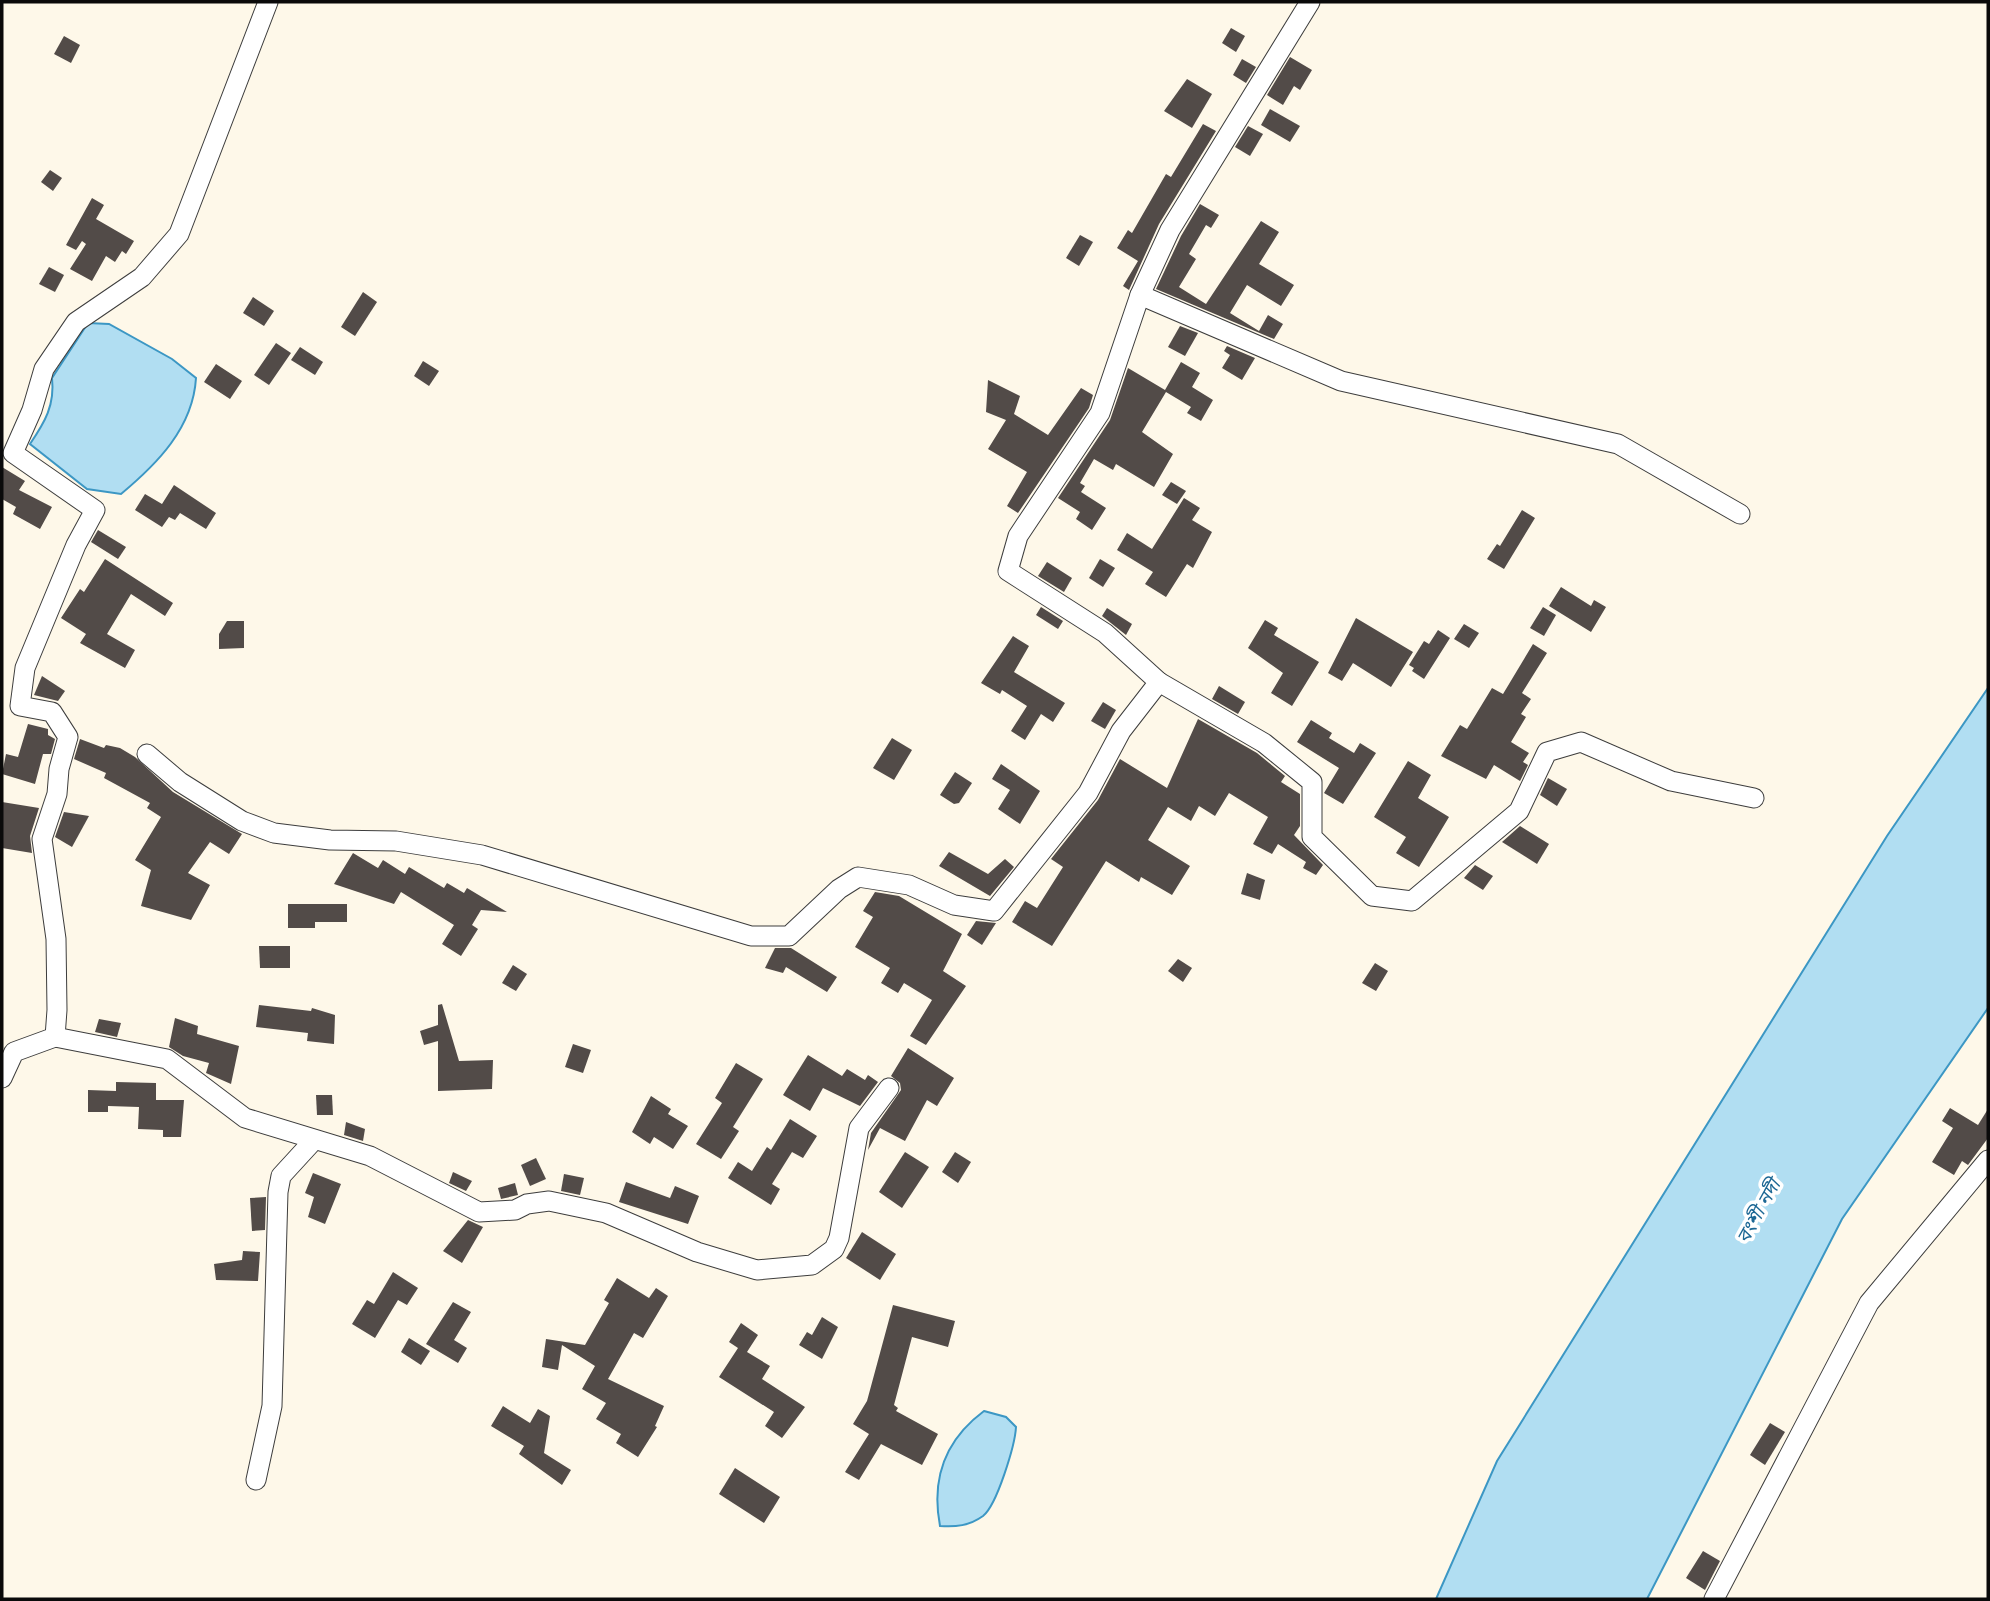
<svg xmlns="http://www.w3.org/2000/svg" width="1990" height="1601" font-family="'Noto Serif','Noto Sans Bengali',serif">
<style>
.water{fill:#b1def2;stroke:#3c97c4;stroke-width:2}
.building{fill:#524b48}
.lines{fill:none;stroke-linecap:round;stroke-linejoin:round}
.minor-casing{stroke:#3d3d3d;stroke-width:21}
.minor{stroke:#fff;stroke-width:19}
.labels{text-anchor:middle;stroke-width:7;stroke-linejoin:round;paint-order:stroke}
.water-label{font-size:19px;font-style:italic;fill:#1c6794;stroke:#fff}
</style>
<rect width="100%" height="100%" fill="#fef8e9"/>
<g class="water">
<path d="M88,323l21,1 63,35 24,19c-3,50 -39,86 -75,116l-34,-5 -57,-45c15,-22 25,-39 22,-66z"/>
<path d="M1988,688v320l-146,211 -195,380h-211l61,-138 390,-625z"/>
<path d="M984,1411l22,6 10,10c-1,18 -19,78 -33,89 -14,10 -27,11 -43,10 -9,-47 5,-86 44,-115z"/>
</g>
<g class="building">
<path d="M1231,28l14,8 -9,16 -14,-9z"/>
<path d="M64,36l16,9 -9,18 -17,-9z"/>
<path d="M1290,57l22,13 -12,20 -6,-4 -11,19 -16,-10z"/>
<path d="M1242,59l14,8 -10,16 -13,-8z"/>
<path d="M1187,79l25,15 -20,34 -28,-17z"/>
<path d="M1270,109l30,17 -10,16 -29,-17z"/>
<path d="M1203,124l13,7 -57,93 -30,66 -6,-4 15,-25 -21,-13 11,-18 4,3 34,-59 5,3z"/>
<path d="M1248,126l15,8 -13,22 -15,-9z"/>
<path d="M50,170l12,8 -9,13 -12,-9z"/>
<path d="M92,198l12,7 -8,14 38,22 -8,13 -4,-3 -7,11 -9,-6 -14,25 -22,-12 16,-25 -4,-3 -6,9 -10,-5z"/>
<path d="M1200,204l19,11 -8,13 -5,-3 -17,29 7,5 -17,28 27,17 55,-83 18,11 -20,32 35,21 -13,21 -34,-21 -17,28 29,18 9,-16 15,9 -9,15 -118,-50 25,-53z"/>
<path d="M1080,235l13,7 -14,24 -13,-8z"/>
<path d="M49,267l15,8 -9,17 -16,-8z"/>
<path d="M363,292l14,10 -22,34 -14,-9z"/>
<path d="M253,297l21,14 -10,15 -21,-13z"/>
<path d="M1180,326l18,7 -13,23 -17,-9z"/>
<path d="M276,343l15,10 -22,32 -15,-10z"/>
<path d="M1227,346l28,12 -13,22 -20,-12 8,-13 -6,-4z"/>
<path d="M300,347l23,15 -8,13 -24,-15z"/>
<path d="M423,361l16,10 -10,15 -15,-10z"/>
<path d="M1181,362l19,11 -8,14 21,13 -12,21 -14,-8 4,-6 -25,-15 -24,40 31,22 -19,33 -38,-23 -3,6 -19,-11 -14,24 5,3 -4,6 25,16 -14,22 -16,-11 4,-7 -22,-14 52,-78 18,-52 37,22z"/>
<path d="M216,364l26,17 -12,18 -26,-17z"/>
<path d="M988,380l32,16 -6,18 34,21 33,-47 12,7 -4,13 -71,105 -11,-7 20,-34 -39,-23 18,-29 -20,-8z"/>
<path d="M2,467l23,14 -6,9 33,17 -12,22 -27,-15 3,-7 -14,-8z"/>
<path d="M1171,482l15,9 -9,13 -15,-9z"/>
<path d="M174,485l42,28 -10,16 -26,-16 -5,7 -6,-3 -7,10 -27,-17 10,-16 17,10z"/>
<path d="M1184,498l16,10 -8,12 20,12 -19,36 -6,-4 -21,33 -21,-13 8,-12 -36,-22 10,-17 25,16z"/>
<path d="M1522,510l13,8 -31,51 -17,-10 10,-15 3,2z"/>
<path d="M98,530l28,17 -8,12 -27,-17z"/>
<path d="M105,559l68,44 -8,13 -34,-22 -24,40 28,16 -10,18 -45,-25 6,-9 -25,-16 19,-29 4,3z"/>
<path d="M1100,559l15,9 -12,19 -14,-9z"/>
<path d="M1047,562l25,16 -8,14 -26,-16z"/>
<path d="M1561,587l30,19 3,-6 12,7 -15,25 -42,-26z"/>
<path d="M1041,607l22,14 -5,8 -22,-14z"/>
<path d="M1543,607l13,8 -12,21 -14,-8z"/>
<path d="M1107,608l25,16 -6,11 -24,-19z"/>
<path d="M1356,618l57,34 -22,35 -38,-24 -11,18 -14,-8z"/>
<path d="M1265,620l13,8 -4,7 45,27 -27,44 -21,-13 12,-20 -35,-25z"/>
<path d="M227,621h17v27l-25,1v-15z"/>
<path d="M1464,624l15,9 -10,15 -15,-9z"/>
<path d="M1438,630l12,8 -26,41 -12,-8 2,-3 -5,-3 15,-24 5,3z"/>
<path d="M1013,636l16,10 -15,26 51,31 -12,19 -12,-8 -16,26 -14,-9 16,-25 -25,-16 -2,4 -19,-11z"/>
<path d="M1533,644l14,9 -25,40 9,6 -10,15 5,3 -15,25 18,11 -6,9 5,3 -8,16 -26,-16 -8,14 -45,-23 19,-31 7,4 25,-41 11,6z"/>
<path d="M42,676l23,15 -7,10 -24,-6z"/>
<path d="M1219,686l26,16 -7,12 -26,-15z"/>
<path d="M1103,702l13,8 -11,19 -14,-8z"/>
<path d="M1198,719l59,34 28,23 -4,6 19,12v32l-6,9 29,30 -7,10 -13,-7 3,-6 -28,-18 -6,10 -19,-10 15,-27 -39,-24 -14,23 -16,-10 -8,15 -23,-14 -20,33 42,26 -18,29 -31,-18 -2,5 -33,-21 -54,85 -40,-24 13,-21 12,7 26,-41 -12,-8 47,-59 22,-41 47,29z"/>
<path d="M1311,720l21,13 -3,5 25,15 6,-10 16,10 -33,51 -19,-11 15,-25 -42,-26z"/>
<path d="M28,724l20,5v6l7,4 -4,15h-8l-8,30 -33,-10 4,-20 12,3z"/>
<path d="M892,738l20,12 -18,30 -21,-12z"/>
<path d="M80,739l24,9 2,-3 14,3 15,9 38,35 69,42 -13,20 -19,-12 -22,31 22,12 -19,35 -50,-14 10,-36 -16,-10 26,-43 -14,-9 3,-5 -46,-25 2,-5 -32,-14z"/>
<path d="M1408,761l23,14 -13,23 31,19 -30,50 -23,-14 10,-16 -32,-20z"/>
<path d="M1001,764l39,27 -20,33 -22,-15 12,-19 -18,-11z"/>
<path d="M955,772l17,11 -13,20 -5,1 -14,-9z"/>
<path d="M1548,778l19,11 -10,17 -17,-11z"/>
<path d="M2,802l37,6 -9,28 2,17 -30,-5z"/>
<path d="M64,812l25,4 -17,31 -17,-10z"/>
<path d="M1520,826l29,18 -12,20 -35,-22z"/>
<path d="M949,852l39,22 17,-15 9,8 -24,29 -51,-30z"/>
<path d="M353,853l25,15 5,-8 22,14 4,-7 35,21 3,-5 17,10 3,-5 40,24 -26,-2 -9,15 6,4 -17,27 -19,-12 12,-19 -53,-33 -7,12 -60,-20z"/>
<path d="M1475,865l18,11 -10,14 -19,-12z"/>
<path d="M1247,873l18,7 -5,20 -19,-6z"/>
<path d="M875,892l24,4 63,38 -19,37 23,15 -40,59 -16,-9 22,-36 -28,-17 -6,10 -17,-10 9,-15 -35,-21 18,-30 -10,-6z"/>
<path d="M288,904h59v18h-32v6h-27z"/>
<path d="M976,921l20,2 -14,22 -15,-10z"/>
<path d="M259,946h31v22h-30z"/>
<path d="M775,948h16l46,29 -10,15 -41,-25 -3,6 -18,-5z"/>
<path d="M1178,959l14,9 -9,14 -15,-11z"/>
<path d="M1375,963l13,8 -12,20 -14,-8z"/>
<path d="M513,965l14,9 -11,17 -14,-8z"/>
<path d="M442,1004l17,57 34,-1 -1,29 -54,2v-50l-14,4 -4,-14 18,-6v-20z"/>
<path d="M259,1005l52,6 1,-3 23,7 -1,29 -27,-3 1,-8 -52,-6z"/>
<path d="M175,1018l23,8 -1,8 42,12 -8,38 -25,-11 3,-10 -26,-7 -14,-9z"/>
<path d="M99,1019l22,4 -4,14 -22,-5z"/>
<path d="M573,1044l18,6 -8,23 -18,-6z"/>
<path d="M908,1048l46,30 -17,28 -10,-6 -22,41 -25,-13 -12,22 3,-17 30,-43 -1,-7 -9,-7z"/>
<path d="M808,1055l34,21 5,-7 18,11 3,-5 10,7 -18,24 -37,-18 -13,23 -27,-16z"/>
<path d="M736,1063l27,16 -30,48 6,4 -18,28 -25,-15 26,-41 -7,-5z"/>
<path d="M116,1082l40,1v17h28l-3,37h-18v-7l-25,-1 1,-22 -31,-1v6h-20v-22l28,1z"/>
<path d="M316,1095h16l1,20h-16z"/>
<path d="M651,1096l20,13 -3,5 20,12 -15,23 -19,-12 -4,7 -18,-12z"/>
<path d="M1950,1108l28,17 10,-16v29l-20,27 -6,-4 -8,14 -22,-13 21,-34 -11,-7z"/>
<path d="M790,1119l27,17 -14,22 -11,-6 -20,32 8,5 -9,16 -43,-27 10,-16 14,9 15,-24 4,3z"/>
<path d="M346,1122l19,7 -2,12 -19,-6z"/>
<path d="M905,1152l24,15 -27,41 -23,-16z"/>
<path d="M955,1152l16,10 -13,21 -16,-11z"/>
<path d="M536,1158l10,21 -16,7 -9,-21z"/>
<path d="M453,1172l19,9 -6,10 -17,-8z"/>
<path d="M313,1173l28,11 -16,40 -17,-7 6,-20 -9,-4z"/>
<path d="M564,1174l20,4 -4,17 -19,-4z"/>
<path d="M626,1182l44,16 5,-12 24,10 -11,28 -69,-22z"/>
<path d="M515,1183l3,12 -17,4 -3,-11z"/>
<path d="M266,1197l-1,33 -13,1 -2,-33z"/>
<path d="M468,1220l15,7 -21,36 -19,-12z"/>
<path d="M862,1232l34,22 -16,26 -34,-22z"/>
<path d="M243,1251l17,1 -2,29 -42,-1 -2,-16 28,-4z"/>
<path d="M393,1272l25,16 -11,17 -9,-5 -23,38 -23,-14 15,-24 7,4z"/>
<path d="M617,1278l32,20 7,-10 12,8 -25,42 -9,-5 -26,46 56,27 -9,20 2,1 -19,30 -22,-14 5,-9 -25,-15 10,-16 -24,-14 13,-23 -33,-21 -4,25 -16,-3 4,-28 39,6 24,-42 -5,-3z"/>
<path d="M453,1302l18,10 -17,28 13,8 -9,15 -32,-19z"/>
<path d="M893,1305l62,16 -7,26 -36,-10 -18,68 4,3 -2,3 42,23 -16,31 -41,-21 -22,36 -14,-8 24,-38 -16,-10 14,-23z"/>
<path d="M822,1317l16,10 -16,32 -23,-14 8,-13 5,3z"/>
<path d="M741,1323l17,12 -11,17 23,14 -8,13 43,28 -23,31 -17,-12 9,-14 -55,-35 19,-29 -9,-6z"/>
<path d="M409,1338l21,13 -9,14 -20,-13z"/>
<path d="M503,1406l27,17 8,-14 12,7 -6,37 27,17 -9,15 -43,-31 5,-8 -33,-20z"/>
<path d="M1770,1423l15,9 -20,33 -15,-10z"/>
<path d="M735,1468l45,29 -16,26 -45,-29z"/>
<path d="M1703,1551l17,10 -15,29 -19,-12z"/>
</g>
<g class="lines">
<g class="minor-casing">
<g id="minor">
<path d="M1140,295l201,86 277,63 122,70"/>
<path d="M1159,682l105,61 48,39v55l60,59 40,5 107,-90 28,-59 34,-10 90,39 83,17"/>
<path d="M147,754l33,28 62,39 32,12 56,7 66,1 86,14 269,81h38l50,-47 19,-12 51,8 45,20 40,6 94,-118 33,-62 38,-49 -54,-49 -97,-62 10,-35 82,-123 40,-118 30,-65 140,-228"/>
<path d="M55,1037l112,22 78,59 125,38 109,56 36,-2 12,-6 22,-3 57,12 91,39 60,18 55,-5 22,-16 5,-11 20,-110 30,-40"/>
<path d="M2,1078l12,-26 41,-15 2,-27 -1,-71 -14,-100 15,-45 2,-25 9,-32 -16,-25 -32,-6 5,-38 51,-123 19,-35 -82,-57 19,-43 12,-41 32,-47 66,-45 37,-43 89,-232"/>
<path d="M256,1480l16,-74 6,-214 3,-16 33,-36"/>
<path d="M1714,1599l155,-296 119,-143"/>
</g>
</g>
<use href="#minor" class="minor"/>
</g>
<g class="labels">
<g class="water-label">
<text transform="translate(1758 1211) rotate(-61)" y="7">বংশী নদী</text>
</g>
</g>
<rect width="1990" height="1601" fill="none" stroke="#0a0a0a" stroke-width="7"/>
</svg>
